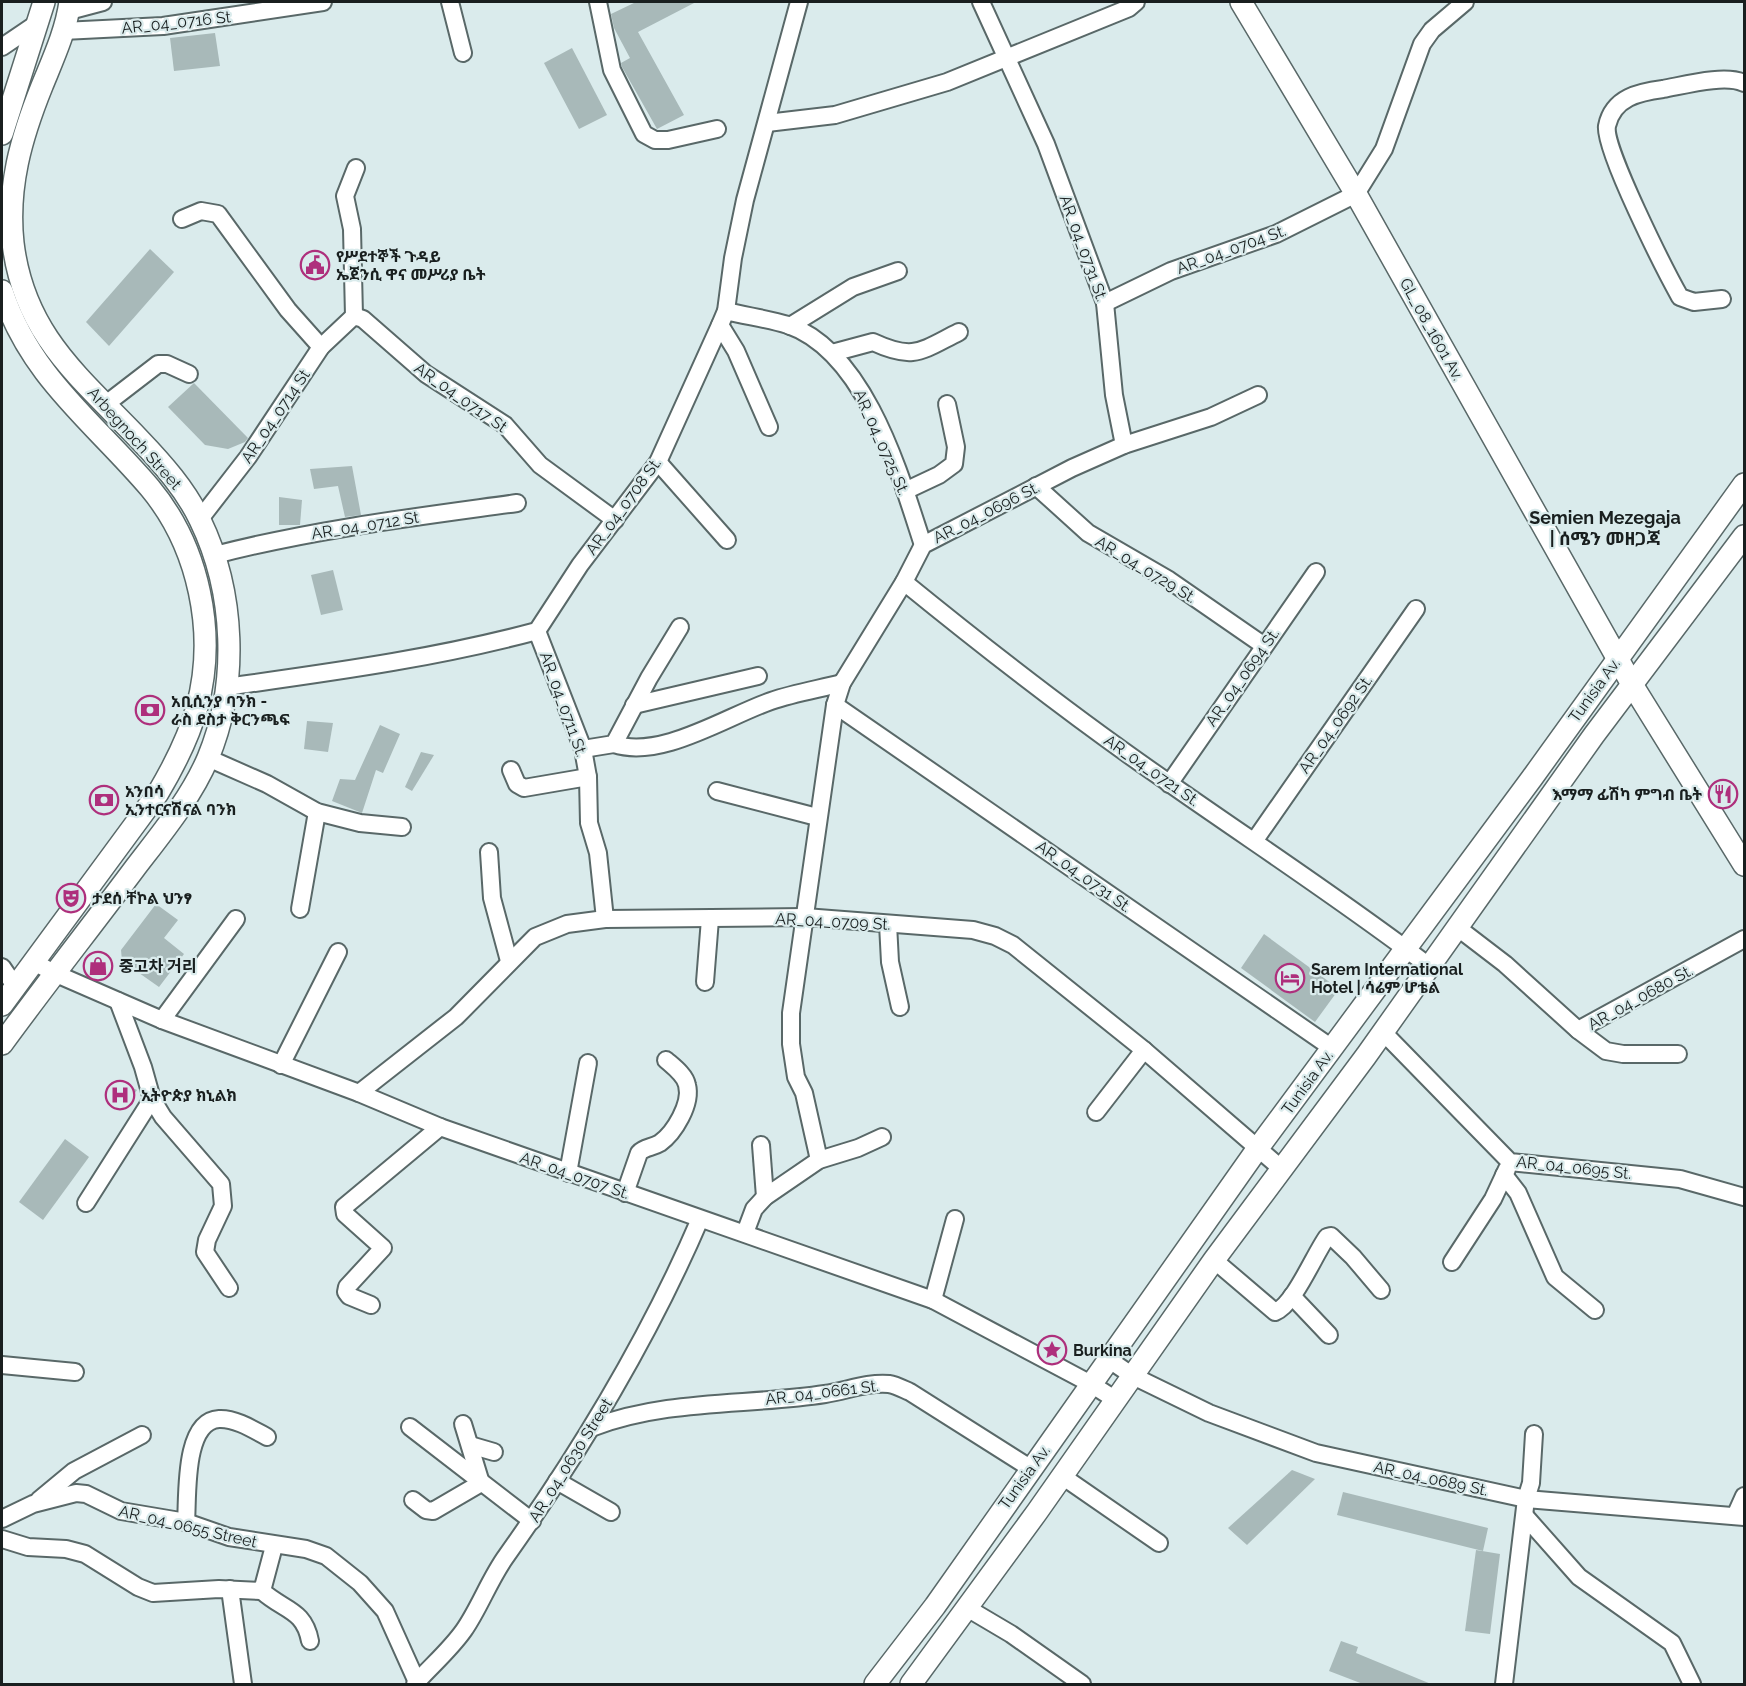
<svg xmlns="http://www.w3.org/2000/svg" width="1746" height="1686" font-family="Raleway,'Noto Sans Ethiopic','Noto Sans KR',sans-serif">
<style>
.building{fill:#a8b9b9}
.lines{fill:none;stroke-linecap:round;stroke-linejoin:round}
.minor-casing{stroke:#596868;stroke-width:20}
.major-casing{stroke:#596868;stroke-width:24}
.minor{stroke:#fff;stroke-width:16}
.major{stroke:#fff;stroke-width:21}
.labels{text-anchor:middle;stroke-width:4.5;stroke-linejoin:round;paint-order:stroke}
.street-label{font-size:16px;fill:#191f1f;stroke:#daebec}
.poi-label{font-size:16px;font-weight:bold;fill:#191f1f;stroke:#daebec;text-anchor:start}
.neighbourhood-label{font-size:18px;font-weight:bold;fill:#191f1f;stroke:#daebec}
</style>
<rect width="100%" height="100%" fill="#daebec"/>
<g class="building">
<path d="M636,2h60l-58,30 46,83 -27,14 -35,-62 -1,-4 9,-5 -16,-30 -3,-14z"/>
<path d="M215,33l5,33 -46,5 -4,-33z"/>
<path d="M572,48l35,67 -28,14 -35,-66z"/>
<path d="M150,249l24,23 -65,74 -23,-24z"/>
<path d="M194,383l54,55 -3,4 -17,7 -23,-4 -37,-38z"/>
<path d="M352,466l9,49 -16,2 -7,-31 -24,3 -4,-20z"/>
<path d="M279,497l23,3 -2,25h-21z"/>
<path d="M333,570l10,40 -22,5 -10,-40z"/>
<path d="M307,721l26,2 -5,29 -24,-3z"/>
<path d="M380,725l20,9 -17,39 -7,-3 -14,43 -30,-12 8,-22 15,1z"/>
<path d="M421,752l13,3 -22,36 -7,-4z"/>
<path d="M156,904l22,16 -14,18 20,16 -25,33 -37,-26 -1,-11z"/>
<path d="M1264,934l75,55 -24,33 -74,-54z"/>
<path d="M116,1080l21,10 -13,18 -19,-9z"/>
<path d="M65,1139l24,18 -46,63 -24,-18z"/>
<path d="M1292,1470l23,9 -68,66 -19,-17z"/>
<path d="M1343,1492l145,36 -5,23 -146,-36z"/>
<path d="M1476,1550l24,4 -10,80 -25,-3z"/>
<path d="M1341,1641l17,6 -2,6 75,31h-68l-34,-13z"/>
</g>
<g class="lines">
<g class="minor-casing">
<g id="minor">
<path d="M450,2l13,51"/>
<path d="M598,2l14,68 32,64 11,6h13l49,-11"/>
<path d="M981,2l65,142 59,159 9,92 10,50"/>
<path d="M69,11l34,-9"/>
<path d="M63,31l100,-5 160,-24"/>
<path d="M2,47l37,-25"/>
<path d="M767,123l68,-8 112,-33 182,-74 7,-6"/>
<path d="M182,219l19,-8 17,3 70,96 33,37"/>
<path d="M1722,299l-28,3 -14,-5c-14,-25 -77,-149 -73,-171 6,-29 33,-34 56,-37 22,-4 62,-15 81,-6"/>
<path d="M1105,303l66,-32 105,-37 80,-40 28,-45 38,-105 10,-14 33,-28"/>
<path d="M726,311c20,5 43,8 62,14 78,27 112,150 135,220"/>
<path d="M354,316l-2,-87 -7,-33 11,-28"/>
<path d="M720,325l16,26 33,76"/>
<path d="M790,326l63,-39 45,-16"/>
<path d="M832,353l41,-11c41,19 48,9 86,-10"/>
<path d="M106,404l52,-40h9l22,10"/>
<path d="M658,462l69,78"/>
<path d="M1036,486l52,47 81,47 94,65"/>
<path d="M905,491l34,-16 15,-11 2,-17 -9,-43"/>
<path d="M200,519l48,-62 73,-110 33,-31 9,3 63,55 79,51 35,40 75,55"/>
<path d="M215,555c100,-26 201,-38 302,-52"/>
<path d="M904,582c86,70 173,138 265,201 87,61 176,119 261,184"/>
<path d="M537,631l46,118 5,28 1,46 9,30 7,66"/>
<path d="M226,687c106,-15 206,-28 311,-56l43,-66 78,-103 62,-137 6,-14 7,-53 12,-58 54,-198"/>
<path d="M634,705l124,-29"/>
<path d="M835,705l497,343"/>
<path d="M614,744c47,16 113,-28 157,-43 23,-8 48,-12 71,-18"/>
<path d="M583,749l31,-5 35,-66 31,-51"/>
<path d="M208,758l59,26 50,28 43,11 42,4"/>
<path d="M511,770l6,14 7,4 64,-11"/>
<path d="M1169,784l147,-212"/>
<path d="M717,791l100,26"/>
<path d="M1255,840l161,-231"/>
<path d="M489,852l3,46 17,63"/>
<path d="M300,909l17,-97"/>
<path d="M888,924l2,38 10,45"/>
<path d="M1458,928l47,36 73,66 166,-91"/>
<path d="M34,962l20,11 108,47 197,73 81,34 493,173 158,84 25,16"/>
<path d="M2,967l13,19"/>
<path d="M705,982l5,-63"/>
<path d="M118,1001l25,66 9,32 11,18 58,67 2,22 -16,34 -2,12 24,36"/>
<path d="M162,1020l74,-101"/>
<path d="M1578,1030l28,21 17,3h55"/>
<path d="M1382,1031l128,131 170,17 64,18"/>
<path d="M281,1065l57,-113"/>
<path d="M359,1093l97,-76 79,-80 32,-13 38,-5 200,-2 168,13 22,6 18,9 131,105 139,120"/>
<path d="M1096,1112l48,-62"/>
<path d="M761,1145l4,52"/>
<path d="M819,1160l-15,-67 -8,-16 -5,-33v-31l44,-308 7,-22 62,-101 19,-37 149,-77 52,-23 87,-28 47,-22"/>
<path d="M568,1173l20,-110"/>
<path d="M1504,1175l14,18 37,84 40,33"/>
<path d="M625,1193l14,-40c5,-6 13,-5 21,-10 14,-10 32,-39 27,-58 -2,-10 -13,-18 -21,-25"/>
<path d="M86,1203l66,-104"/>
<path d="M745,1233l9,-24 11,-12 54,-37 39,-12 24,-11"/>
<path d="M1214,1260l61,52c19,-7 39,-57 52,-75l4,-1 22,21 28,33"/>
<path d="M1452,1262l41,-63 14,-30"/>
<path d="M1292,1296l37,39"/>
<path d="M933,1300l22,-81"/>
<path d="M371,1305l-22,-9 -3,-4 1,-5 36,-39 -38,-34 -1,-7 96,-80"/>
<path d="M1108,1359l25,17 76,37 107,40 210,46 218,18"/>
<path d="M2,1365l73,7"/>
<path d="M410,1427l122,94"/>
<path d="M594,1427c74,-28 153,-21 231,-33 21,-3 42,-12 64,-10 7,1 14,5 21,8l120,76"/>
<path d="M470,1445l24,7"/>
<path d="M1062,1476l97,67"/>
<path d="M557,1481l54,31"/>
<path d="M39,1500l35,-29 68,-36"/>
<path d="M413,1500l13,10 7,1 48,-28 -18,-59"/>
<path d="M1525,1516l54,61 93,66 20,41"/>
<path d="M1735,1516l9,-20"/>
<path d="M2,1519l31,-15 43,-11 10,1 35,17 65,11 43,15 77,12 20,7 34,27 25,28 32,71"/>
<path d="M186,1522c2,-25 -3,-101 33,-103 16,-1 35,11 48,18"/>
<path d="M2,1539l26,8 38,2 19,5 53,33 15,6 66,-4 43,2"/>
<path d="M274,1546l-12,45c22,20 42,18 48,50"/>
<path d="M230,1589l13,95"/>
<path d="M967,1608l44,26 71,50"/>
<path d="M415,1684c16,-18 35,-34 49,-54 16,-23 26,-52 43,-75 75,-106 142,-217 193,-336"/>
<path d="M1504,1684l22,-185 5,-16 3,-49"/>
</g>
</g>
<g class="major-casing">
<g id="major">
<path d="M1241,2l115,192 277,492 111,179"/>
<path d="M2,134l42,-132"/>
<path d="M2,291c29,87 91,130 148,197 49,59 67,145 47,219 -8,30 -23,59 -39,86l-156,212"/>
<path d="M2,1044c43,-59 89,-117 133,-176 26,-34 56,-70 73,-110 31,-74 27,-166 -8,-238 -14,-30 -38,-57 -61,-81 -59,-62 -115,-104 -126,-196 -6,-56 8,-105 29,-157 11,-27 24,-55 28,-84"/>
<path d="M875,1684l60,-78 323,-458 274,-370 212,-294"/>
<path d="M911,1684l126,-172 177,-252 152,-204 228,-321 150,-199"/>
</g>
</g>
<use href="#minor" class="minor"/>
<use href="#major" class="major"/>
</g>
<defs>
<g id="civic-ring" transform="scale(1.5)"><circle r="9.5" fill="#daebec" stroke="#ae2f7c" stroke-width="1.5"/><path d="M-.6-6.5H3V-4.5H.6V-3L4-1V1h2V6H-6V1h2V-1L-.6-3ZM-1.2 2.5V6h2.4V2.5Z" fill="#ae2f7c"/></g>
<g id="bank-ring" transform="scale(1.5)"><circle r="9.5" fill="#daebec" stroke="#ae2f7c" stroke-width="1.5"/><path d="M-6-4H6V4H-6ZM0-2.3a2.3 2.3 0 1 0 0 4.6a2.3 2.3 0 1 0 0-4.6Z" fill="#ae2f7c"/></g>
<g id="restaurant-ring" transform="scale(1.5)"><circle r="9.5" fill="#daebec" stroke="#ae2f7c" stroke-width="1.5"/><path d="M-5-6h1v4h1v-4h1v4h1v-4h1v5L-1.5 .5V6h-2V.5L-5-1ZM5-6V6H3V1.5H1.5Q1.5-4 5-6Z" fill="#ae2f7c"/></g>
<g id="theatre-ring" transform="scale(1.5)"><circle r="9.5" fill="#daebec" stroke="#ae2f7c" stroke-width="1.5"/><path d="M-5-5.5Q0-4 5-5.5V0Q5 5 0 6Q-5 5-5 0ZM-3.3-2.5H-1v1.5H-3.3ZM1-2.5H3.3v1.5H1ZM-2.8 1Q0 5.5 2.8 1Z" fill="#ae2f7c"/></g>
<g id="shop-ring" transform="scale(1.5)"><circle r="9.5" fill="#daebec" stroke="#ae2f7c" stroke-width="1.5"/><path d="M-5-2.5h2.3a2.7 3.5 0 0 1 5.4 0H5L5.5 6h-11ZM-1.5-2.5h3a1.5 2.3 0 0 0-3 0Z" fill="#ae2f7c"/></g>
<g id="hotel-ring" transform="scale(1.5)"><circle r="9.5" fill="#daebec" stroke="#ae2f7c" stroke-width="1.5"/><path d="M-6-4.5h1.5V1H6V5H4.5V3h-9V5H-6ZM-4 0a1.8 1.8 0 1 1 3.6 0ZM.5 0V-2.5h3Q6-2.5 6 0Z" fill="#ae2f7c"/></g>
<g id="hospital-ring" transform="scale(1.5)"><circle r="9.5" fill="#daebec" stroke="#ae2f7c" stroke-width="1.5"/><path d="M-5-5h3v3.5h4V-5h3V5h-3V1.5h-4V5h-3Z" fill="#ae2f7c"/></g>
<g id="sight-ring" transform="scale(1.5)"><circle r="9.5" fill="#daebec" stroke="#ae2f7c" stroke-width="1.5"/><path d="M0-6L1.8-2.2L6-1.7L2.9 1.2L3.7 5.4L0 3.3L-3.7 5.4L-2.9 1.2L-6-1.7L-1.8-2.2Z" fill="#ae2f7c"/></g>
</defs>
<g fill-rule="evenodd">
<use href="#civic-ring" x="315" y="265"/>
<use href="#bank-ring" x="150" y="710"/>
<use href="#restaurant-ring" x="1723" y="794"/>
<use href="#bank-ring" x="104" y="800"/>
<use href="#theatre-ring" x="71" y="898"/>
<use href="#shop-ring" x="98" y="966"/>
<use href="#hotel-ring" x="1290" y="978"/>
<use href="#hospital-ring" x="120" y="1095"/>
<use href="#sight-ring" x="1052" y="1350"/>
</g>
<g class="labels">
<g class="street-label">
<text transform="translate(176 22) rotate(-6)" y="6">AR_04_0716 St</text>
<text transform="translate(1084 248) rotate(70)" y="6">AR_04_0731 St.</text>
<text transform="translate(1231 249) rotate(-20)" y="6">AR_04_0704 St.</text>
<text transform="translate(1432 329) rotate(61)" y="6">GL_08_1601 Av.</text>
<text transform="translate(461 397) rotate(35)" y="6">AR_04_0717 St</text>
<text transform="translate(275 416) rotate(-56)" y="6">AR_04_0714 St</text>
<text transform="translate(135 438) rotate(48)" y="6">Arbegnoch Street</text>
<text transform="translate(882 442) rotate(66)" y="6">AR_04_0725 St.</text>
<text transform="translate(623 506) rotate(-54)" y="6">AR_04_0708 St.</text>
<text transform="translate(986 512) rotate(-27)" y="6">AR_04_0696 St.</text>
<text transform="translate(365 525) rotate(-9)" y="6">AR_04_0712 St</text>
<text transform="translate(1146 569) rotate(31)" y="6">AR_04_0729 St.</text>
<text transform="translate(1242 677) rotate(-55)" y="6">AR_04_0694 St.</text>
<text transform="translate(1594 690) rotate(-54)" y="6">Tunisia Av.</text>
<text transform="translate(564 704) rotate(70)" y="6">AR_04_0711 St.</text>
<text transform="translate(1335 724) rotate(-55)" y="6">AR_04_0692 St.</text>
<text transform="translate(1152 770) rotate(35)" y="6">AR_04_0721 St.</text>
<text transform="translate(1084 876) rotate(35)" y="6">AR_04_0731 St.</text>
<text transform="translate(833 921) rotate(3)" y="6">AR_04_0709 St.</text>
<text transform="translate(1640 997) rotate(-29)" y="6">AR_04_0680 St.</text>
<text transform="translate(1307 1082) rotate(-54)" y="6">Tunisia Av.</text>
<text transform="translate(1574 1167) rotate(6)" y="6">AR_04_0695 St.</text>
<text transform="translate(575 1175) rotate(19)" y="6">AR_04_0707 St.</text>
<text transform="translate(822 1392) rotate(-7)" y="6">AR_04_0661 St.</text>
<text transform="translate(570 1460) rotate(-58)" y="6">AR_04_0630 Street</text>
<text transform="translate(1024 1477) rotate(-54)" y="6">Tunisia Av.</text>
<text transform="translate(1431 1478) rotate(12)" y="6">AR_04_0689 St.</text>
<text transform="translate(188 1526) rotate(13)" y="6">AR_04_0655 Street</text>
</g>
<g class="poi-label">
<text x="336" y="262">የሥደተኞች ጉዳይ<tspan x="336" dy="18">ኤጀንሲ ዋና መሥሪያ ቤት</tspan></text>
<text x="171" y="707">አቢሲንያ ባንክ -<tspan x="171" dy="18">ራስ ደስታ ቅርንጫፍ</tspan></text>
<text x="125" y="797">አንበሳ<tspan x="125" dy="18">ኢንተርናሽናል ባንክ</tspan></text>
<text x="1702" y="800" text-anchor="end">እማማ ፊሽካ ምግብ ቤት</text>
<text x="92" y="904">ታደሰ ቸኮል ህንፃ</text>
<text x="119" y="972">중고차 거리</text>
<text x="1311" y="975">Sarem International<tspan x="1311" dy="18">Hotel | ሳሬም ሆቴል</tspan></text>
<text x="141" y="1101">ኢትዮጵያ ክኒልክ</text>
<text x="1073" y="1356">Burkina</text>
</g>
<g class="neighbourhood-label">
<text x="1605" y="524">Semien Mezegaja<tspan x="1605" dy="21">| ሰሜን መዘጋጃ</tspan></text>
</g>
</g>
<rect width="1746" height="1686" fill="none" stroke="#191f1f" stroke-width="6"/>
</svg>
